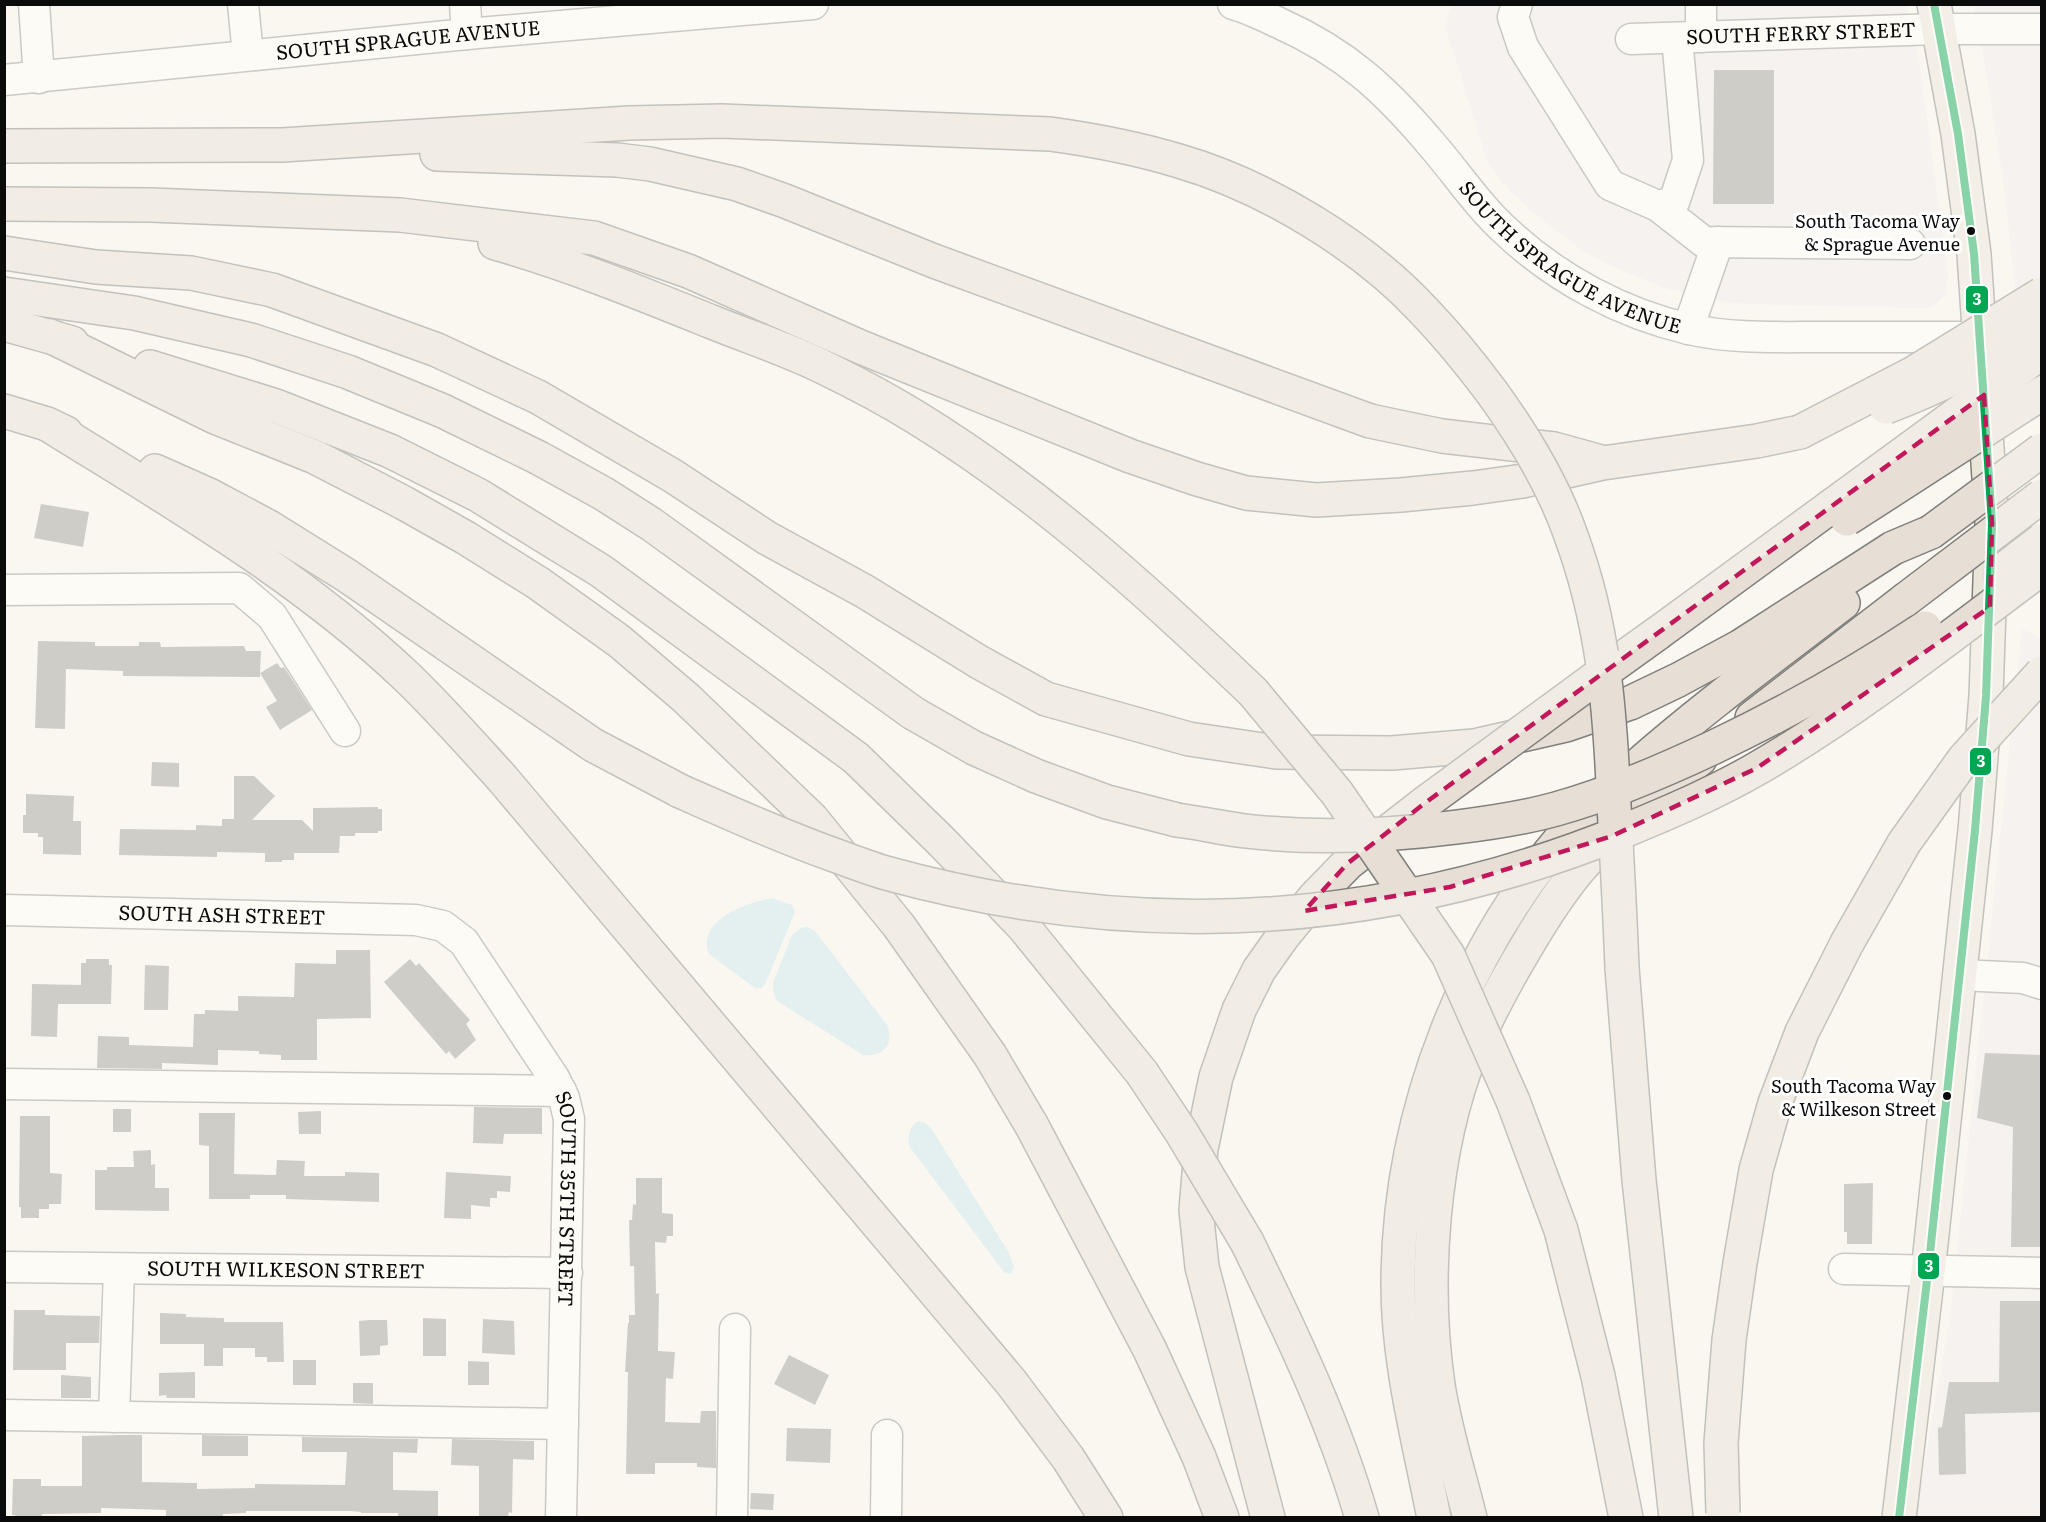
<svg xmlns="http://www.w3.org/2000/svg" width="2046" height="1522" font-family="Literata,serif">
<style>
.industrial{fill:#f0eaed}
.water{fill:#c9e5ef}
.building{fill:#9c9a96}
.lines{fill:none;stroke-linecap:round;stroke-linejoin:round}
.minor-casing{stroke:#92918e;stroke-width:33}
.major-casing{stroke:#7f7f7b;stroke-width:36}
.highway-casing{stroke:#7f7f7b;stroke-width:36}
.minor{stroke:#fefefd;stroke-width:30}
.major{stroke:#eae5d9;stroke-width:33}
.highway{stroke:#e7ded6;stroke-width:33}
.highway-bridge-casing{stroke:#7f7f7b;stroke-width:36;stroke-linecap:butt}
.highway-bridge{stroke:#e7ded6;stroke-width:33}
.bus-1-casing{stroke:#fff;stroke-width:12}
.bus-1{stroke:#00a651;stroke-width:8}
.marked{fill:none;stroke:#c2185b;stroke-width:4.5;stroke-dasharray:12 8;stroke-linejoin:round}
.bus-dot{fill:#0b0b0b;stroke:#fff;stroke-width:2}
.labels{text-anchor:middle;stroke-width:6;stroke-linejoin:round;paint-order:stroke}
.bus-label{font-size:18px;fill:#0b0b0b;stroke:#fff;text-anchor:end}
.street-label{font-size:20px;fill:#0b0b0b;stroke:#fff}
.line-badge{stroke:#fff;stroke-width:2}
.badge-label{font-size:16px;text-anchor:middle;font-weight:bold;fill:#fff}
</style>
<rect width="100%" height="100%" fill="#f9f7f0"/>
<g class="industrial">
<path d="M1451,4l455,1 13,55 29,217 -2,17 -11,11 -9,3 -178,-4 -28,-3 -56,-13 -53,-22 -28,-15 -51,-39 -24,-23 -20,-25 -43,-139z"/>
<path d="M1974,5h67v273l-25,17 -12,-110 -20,-126z"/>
<path d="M2022,629l20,9 -1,879 -126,1 35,-200z"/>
</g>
<g class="water">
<path d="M772,898l20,7 3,7 -29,70 -4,6h-7l-46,-34c-13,-34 37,-51 63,-56z"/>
<path d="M808,927l7,4 72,94c8,19 -4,32 -24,30l-86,-54 -3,-7 -1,-11 19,-48 9,-7z"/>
<path d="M918,1121l7,2 6,5 78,125 5,14 -3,7 -7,-2 -95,-126c-1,-11 0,-18 9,-25z"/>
</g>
<g class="building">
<path d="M1714,70h60v134h-61z"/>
<path d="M41,504l48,8 -6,35 -49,-9z"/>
<path d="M38,641l57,1v4h44v-4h21l1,5 83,-1 2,5h15l-1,22 17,-10 4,5 3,-1 28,43 -32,20 -14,-23 11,-6 -17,-28v4l-137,-1v-5l-57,-2 -1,60 -30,-1z"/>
<path d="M152,762l27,1v24l-28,-1z"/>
<path d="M234,776h20l21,20 -23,24h50l11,11v-23l65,-1v2h4v22h-4v2h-23v3h-15l-1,17h-45v7h-12v2h-17v-9l-48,-1v5l-98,-2 1,-26 76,1v-5l26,1v-7h12z"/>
<path d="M26,794l48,2 -1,25h8v34l-38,-1v-17h-5v-4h-15v-18h3z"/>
<path d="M336,950h34l1,68 -54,1v41h-36v-5l-22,-1v-3l-41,-1v15l-56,-2v6l-65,-1 1,-32 31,1v8l64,2 1,-33h11v-4l33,1v-15l56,1 1,-34 41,1z"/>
<path d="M86,959h23v6h3l-1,39h-53l-1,33 -26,-1 1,-52 49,1v-22h5z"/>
<path d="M410,959l6,7 3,-3 51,57 -4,4 10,16 -21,19 -6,-8 -3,3 -62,-72z"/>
<path d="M145,965l24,1 -1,44h-24z"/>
<path d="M1985,1053l57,2v192h-31l2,-120 -36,-9z"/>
<path d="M474,1107l68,1v26h-38l-1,10 -30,-1z"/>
<rect x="113" y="1109" width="18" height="23"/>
<path d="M321,1111v23h-22l-1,-22z"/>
<path d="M199,1113h36l-1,61 42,1 1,-15 28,1 -1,15h41v-4l34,1v29l-93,-3v-4h-36v4h-41v-53l-10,-1z"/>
<path d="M20,1116h30v57l12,1 -1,30h-12v5h-10v9h-18v-11h-2z"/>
<path d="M151,1150v15l4,-1v24h14v23l-74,-1v-40h12v-3h27l-1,-16z"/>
<path d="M446,1172l65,4 -1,16 -13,-1v7h-7v9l-19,-2v14l-27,-1z"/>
<path d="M636,1178h26v35l11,1v22h-6l-1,7 -11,-1 1,52 3,-1 -1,58 17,1 -2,27 -7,-1 -1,44 35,1 1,-12h15v57l-19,-1v-4h-42v11h-29l2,-102h-3l3,-49h1v-8h6l-1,-49h-4l-1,-46h3l1,-16 3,1z"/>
<path d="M1873,1183l-1,61h-25v-12h-3v-48z"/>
<path d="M2000,1301h42v111l-77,2 1,60 -27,1 -1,-47 4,-1 7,-45h50z"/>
<path d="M14,1310h31v5l55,1 -1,27h-33v27h-53z"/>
<path d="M160,1313l26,1v3l38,1v4h59l1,40h-17v-5h-12v-9h-32v18h-19v-22h-44z"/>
<path d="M423,1318l23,1v37h-23z"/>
<path d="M483,1319l31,2 1,34 -33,-2z"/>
<path d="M369,1320h18l1,25 -8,1v9l-20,1 -1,-35z"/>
<path d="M789,1355l40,20 -14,30 -41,-21z"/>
<rect x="293" y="1360" width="23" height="25"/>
<path d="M468,1361l21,1v23h-21z"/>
<path d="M195,1372v26h-28l-1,-3 -7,1v-23z"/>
<path d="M61,1375l30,2v21h-30z"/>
<path d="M353,1383h20v21l-20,-1z"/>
<path d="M787,1428l44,1 -1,34 -44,-2z"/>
<path d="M120,1435h22v47l55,1v6l58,-1v-4l90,1 2,-33h-45v-15l116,2 -1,14 -24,-1v38l45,1v27h-40v-5h-37v-1l-10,-1h-105v2l-23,1v3h-57v-7l-65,-2v5l-59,1v4h-27v-3h-3l1,-36h28v7h41v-50z"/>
<path d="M202,1435l46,1v20h-46z"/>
<path d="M452,1439l82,2v19l-21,-1 -1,54 -3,-1 -1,4h-5v2l-24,-1v-51l-28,-1z"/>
<path d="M751,1493l23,1 -1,16 -23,-1z"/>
</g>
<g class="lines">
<g class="minor-casing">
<g id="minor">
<path d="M34,4l5,74"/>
<path d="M243,4l5,51"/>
<path d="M465,4l2,30"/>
<path id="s1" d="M1233,4c15,4 31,12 46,19 67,30 107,67 154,123 25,29 46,61 74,86 50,47 116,82 182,97 43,10 88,8 131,8 53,0 106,0 159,0"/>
<path d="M1517,4l-4,13 10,30 87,138 48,21 16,-4 14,-42 -11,-122"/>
<path d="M1701,4v33"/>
<path id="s2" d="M1631,39l308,-10h103"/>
<path id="s3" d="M4,80l463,-46 346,-30"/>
<path d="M1658,206l46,36 206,2"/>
<path d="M1688,329l30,-87"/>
<path d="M4,590l235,-2 33,28 73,115"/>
<path id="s4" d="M4,910l412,10 27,6 21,16 90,136 10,20 5,21 -8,399"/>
<path d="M1960,975l63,3 19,6"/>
<path d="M4,1084l557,7"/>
<path id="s5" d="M4,1267l563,6"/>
<path d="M1844,1269l198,4"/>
<path d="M4,1415l559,9"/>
<path d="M114,1417l5,-148"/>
<path d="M732,1518l3,-189"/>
<path d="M886,1518l1,-83"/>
</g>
</g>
<g class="major-casing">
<path id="major" d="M1899,1518l29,-246 47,-442 11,-134 6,-173 -18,-269 -16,-120 -24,-130"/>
</g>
<g class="highway-casing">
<g id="highway">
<path d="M4,146l278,-1 347,-22 93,-2 328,13c44,6 86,14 129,27 86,25 184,84 245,150 24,25 46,52 67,80"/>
<path d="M437,154l180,6 33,4 87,20 48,17 149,60 436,160 72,15 112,13 47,13"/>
<path d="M4,204l147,1 249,10 194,23 94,33 175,77 267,108 67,23 49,14 70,7 85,-5 72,-7 50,-7 80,-18 154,-22 43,-9"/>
<path d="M495,243c74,21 145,50 217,79 37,15 77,28 113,46 31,15 63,32 92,50 124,76 231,174 336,274"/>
<path d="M4,253l92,14 95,6 81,17 165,60 101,47 135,79 94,62 97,53 115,71 67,37 143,40 87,13 116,1 82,-7 92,-21 64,-22 48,-23 63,-34 152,-98 38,-16"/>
<path d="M4,294l130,19 117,27 97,32 95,39 96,47 65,36 47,30 262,189 61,35 62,28 71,26 70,18"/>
<path d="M4,324l68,19"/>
<path d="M50,336l165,81 100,40 89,46 62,35 72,45 81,58 67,57 126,121 87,107 91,129 42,71 118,224 49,107 23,61"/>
<path d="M150,367l126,39 114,45 88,44 123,76 255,187 86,84 81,84 119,147"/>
<path d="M4,411l43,13 19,9"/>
<path d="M47,424c124,77 254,152 361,254 33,32 63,66 94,100l509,604 57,76 38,60"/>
<path d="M155,471l54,24 60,32 77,48 247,170 87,46"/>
<path d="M1612,666l46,-33"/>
<path d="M1752,718l153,-118"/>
<path d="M1622,968l17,212 37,338"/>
<path d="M1513,1101l48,129 37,146 28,142"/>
<path d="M1247,1242c44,90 87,179 115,276"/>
<path d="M1268,1518l-66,-251 -6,-57 5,-61 15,-72 23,-67 20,-40 24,-34 32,-39 33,-34 77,-60"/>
<path d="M1434,1518c-15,-77 -36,-154 -36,-233 0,-171 68,-347 186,-472 16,-17 36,-32 53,-47 66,-58 137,-110 206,-163"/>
<path d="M1470,1518c-11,-44 -25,-88 -32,-133 -15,-103 -6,-235 33,-332 16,-37 36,-74 57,-109 16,-27 33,-54 54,-78 35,-40 76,-75 118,-107"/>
</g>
</g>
<use href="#minor" class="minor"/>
<use href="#major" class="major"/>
<use href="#highway" class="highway"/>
<g class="highway-bridge-casing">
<g id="highway-bridge">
<path d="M1491,391c32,44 61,91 79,142 34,91 40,176 44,272 3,54 6,108 8,163"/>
<path d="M1886,407c55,-21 107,-47 156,-80"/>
<path d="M1800,432l112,-58 130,-80"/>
<path d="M1847,519l195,-126"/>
<path d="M1931,532l111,-82"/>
<path d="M1998,574l44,-34"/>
<path d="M1905,600l137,-104"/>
<path d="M1658,633l384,-281"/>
<path d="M1253,692l84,101 111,162 65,146"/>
<path d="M680,791c52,23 103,46 157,65 16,6 32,12 49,17 250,69 497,56 738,-42 46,-19 91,-38 134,-63 100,-58 191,-131 284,-200"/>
<path d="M1425,803l187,-137"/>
<path d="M1177,820c23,3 45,8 68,11 70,8 142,5 212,-4 33,-4 67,-9 99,-18 54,-15 105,-37 156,-61 74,-35 145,-75 213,-120"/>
<path d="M1142,1073l40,60 65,109"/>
<path d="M1723,1513l-2,-70 8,-103 11,-77 16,-93 19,-67 27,-71 45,-89 57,-100 60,-84 78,-86"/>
</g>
</g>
<use href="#highway-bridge" class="highway-bridge"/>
<g class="bus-1-casing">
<path id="bus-1" d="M1899,1518l29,-246 47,-442 11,-134 6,-173 -18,-269 -16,-120 -24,-130"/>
</g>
<use href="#bus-1" class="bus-1"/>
</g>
<path d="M0 0H2046V1522H0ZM1984,395l8,128 -2,84 -233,161 -145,68 -162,51 -146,24 44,-48 77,-60z" fill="#f9f7f0" fill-opacity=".55" fill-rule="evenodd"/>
<path class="marked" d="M1984,395l8,128 -2,84 -233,161 -145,68 -162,51 -146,24 44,-48 77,-60z"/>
<g class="bus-dot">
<circle cx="1971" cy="231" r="5"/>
<circle cx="1947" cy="1096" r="5"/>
</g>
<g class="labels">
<g class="bus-label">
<text x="1960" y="228">South Tacoma Way<tspan x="1960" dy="23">&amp; Sprague Avenue</tspan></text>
<text x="1936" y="1093">South Tacoma Way<tspan x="1936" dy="23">&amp; Wilkeson Street</tspan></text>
</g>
<g class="street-label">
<text dy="7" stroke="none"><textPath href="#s2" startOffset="170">SOUTH FERRY STREET</textPath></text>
<text dy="7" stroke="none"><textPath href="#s3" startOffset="406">SOUTH SPRAGUE AVENUE</textPath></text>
<text dy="7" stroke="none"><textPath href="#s1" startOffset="430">SOUTH SPRAGUE AVENUE</textPath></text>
<text dy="7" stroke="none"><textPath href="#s4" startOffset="218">SOUTH ASH STREET</textPath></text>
<text dy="7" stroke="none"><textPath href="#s4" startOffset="753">SOUTH 35TH STREET</textPath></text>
<text dy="7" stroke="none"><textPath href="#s5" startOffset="282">SOUTH WILKESON STREET</textPath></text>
</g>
</g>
<g class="line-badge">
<rect x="1965" y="285" width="24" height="29" rx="6" fill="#00a651"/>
<rect x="1969" y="747" width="23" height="29" rx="6" fill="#00a651"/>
<rect x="1917" y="1252" width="23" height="28" rx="6" fill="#00a651"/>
</g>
<g class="badge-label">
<text x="1977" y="305">3</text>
<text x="1981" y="767">3</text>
<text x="1929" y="1272">3</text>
</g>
<rect width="2046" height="1522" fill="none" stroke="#0b0b0b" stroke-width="12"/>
</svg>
